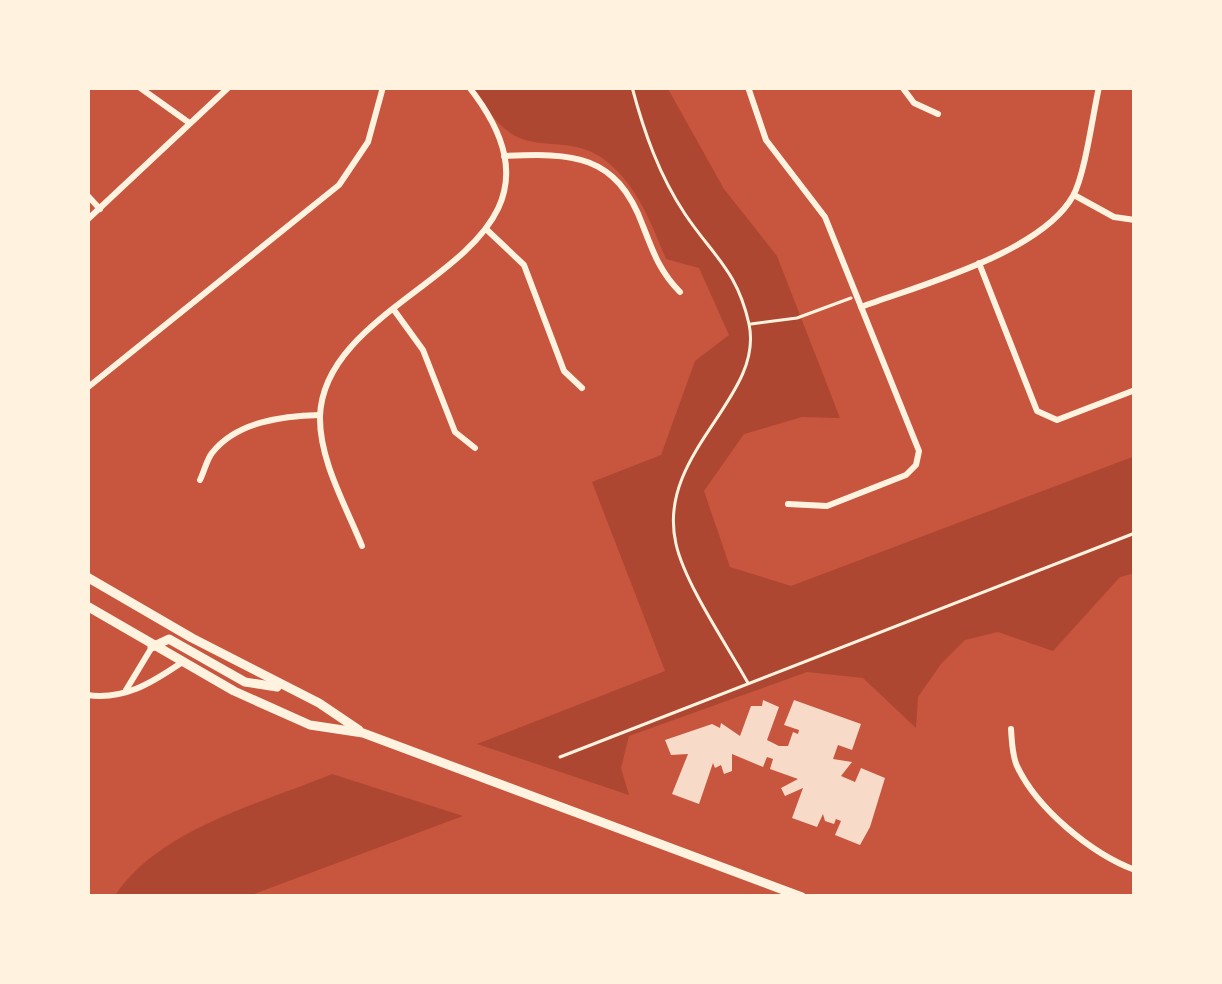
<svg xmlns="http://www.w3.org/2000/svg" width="1222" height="984" font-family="'IBM Plex Serif',serif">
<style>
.green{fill:#ae4732}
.building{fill:#f7dbc8}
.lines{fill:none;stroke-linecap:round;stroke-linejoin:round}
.path{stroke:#fff3e0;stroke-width:3}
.minor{stroke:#fff3e0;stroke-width:6}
.tertiary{stroke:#fff3e0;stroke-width:6}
.primary{stroke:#fff3e0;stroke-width:9}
</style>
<rect width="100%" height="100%" fill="#c8553d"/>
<g class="green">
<path d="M469,87h198l57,102 53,67 63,162 -38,-1 -58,17 -40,57 26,76 61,19 344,-130v117l-15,4 -67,74 -55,-19 -33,8 -24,24 -23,33 -2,31 -53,-50 -56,-6 -178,64 -8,32 8,27 -152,-51 188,-73 -73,-189 69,-27 34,-94 34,-26 -30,-67 -33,-9c-15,-36 -30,-77 -64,-101 -28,-19 -54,-10 -80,-19 -22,-8 -39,-35 -53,-52z"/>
<path d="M332,774l131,42 -217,81h-132c44,-68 146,-93 218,-123z"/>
</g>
<path class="building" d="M763,700l16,7 -12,33 12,6h9l5,-14 5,2 1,-4 -15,-5 10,-25 67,24 -9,26 -14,-5 -5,14 19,3 -11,14 14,6 6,-14 24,10 -15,49 -10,18 -25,-10 6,-14 -5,-2 -2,5 -9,-3 -2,-7 -6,13 -25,-9 11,-30 -18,8 -4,-8 17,-9 -28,-10 3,-10 -6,-2 -4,10 -31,-13v17l-8,3 -3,-9 -6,3 -2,-5 -14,41 -27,-10 16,-40 -17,1 -6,-15 47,-16 8,4 1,-5 19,13 11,-30h11z"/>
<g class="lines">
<g class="path">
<path d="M632,87c12,45 27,88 53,127 28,42 52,56 64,110 16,74 -94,129 -73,220 9,40 51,101 72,139"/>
<path d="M751,324l46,-6 54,-20"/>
<path d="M560,757l575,-224"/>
</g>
<g class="minor">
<path d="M139,87l49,35"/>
<path d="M748,87l18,53 59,77 94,234 -3,14 -10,10 -79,31 -39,-2"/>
<path d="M902,87l12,16 24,11"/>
<path d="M504,156c68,-3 112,-3 139,70 10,26 17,46 37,66"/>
<path d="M87,195l13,14"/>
<path d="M1074,195l40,22 21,3"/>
<path d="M87,220l142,-133"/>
<path d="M486,229l38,36 40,106 18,17"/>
<path d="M979,263l58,148 20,9 78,-30"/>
<path d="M861,307c59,-22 180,-54 212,-111 12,-21 20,-83 26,-109"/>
<path d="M394,310l29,40 32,82 20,16"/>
<path d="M200,480c4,-8 7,-21 12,-27 25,-32 72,-37 108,-38"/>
<path d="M362,546c-16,-40 -43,-86 -42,-130 5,-133 285,-156 149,-329"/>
<path d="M126,690l26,-43"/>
<path d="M87,695c37,5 63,-11 94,-32"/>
<path d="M1011,729c1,13 1,26 6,37 20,43 75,88 118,104"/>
</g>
<path class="tertiary" d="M87,388l252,-203 29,-43 15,-55"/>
<g class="primary">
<path d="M87,577l105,61 127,65 40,27"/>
<path d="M87,606l147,85 76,34 53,8 439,164"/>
<path d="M152,647l17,-8 76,43 32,5"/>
</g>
</g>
<rect width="1222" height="984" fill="none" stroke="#fff3e0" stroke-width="180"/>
</svg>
